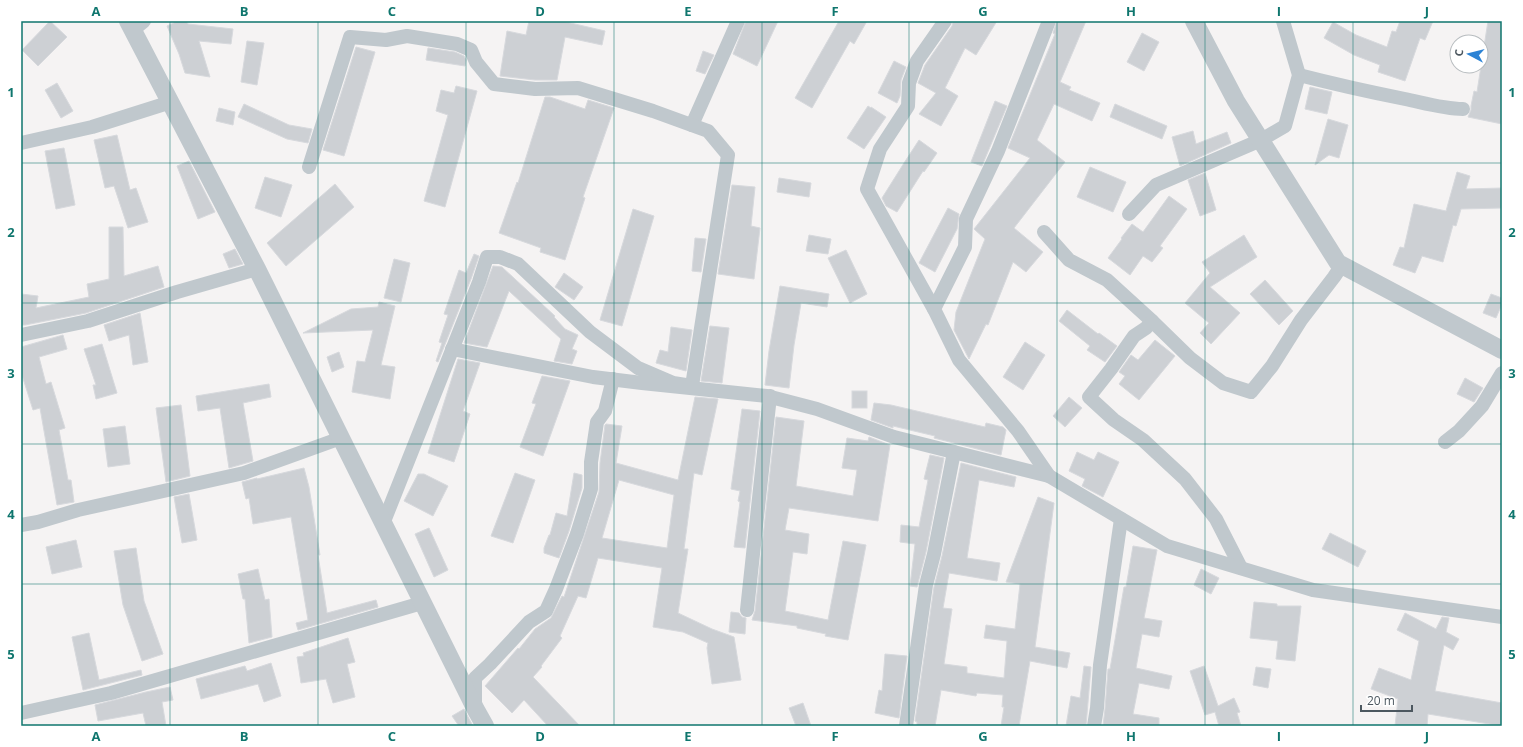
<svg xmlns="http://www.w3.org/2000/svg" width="1523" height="747" font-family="'Open Sans',sans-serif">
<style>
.building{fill:#cdd0d4;stroke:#d7d9dd;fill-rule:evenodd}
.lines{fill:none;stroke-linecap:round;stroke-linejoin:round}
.minor{stroke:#c0c8cd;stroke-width:14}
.tertiary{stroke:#c0c8cd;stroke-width:18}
.grid{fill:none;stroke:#0f766e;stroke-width:1;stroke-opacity:0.55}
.neatline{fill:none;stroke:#0f766e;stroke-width:1.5}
.grid-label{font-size:13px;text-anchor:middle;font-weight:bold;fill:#0f766e}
</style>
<rect width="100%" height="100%" fill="#f5f3f3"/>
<g class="building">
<path d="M50,21l17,16 -29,29 -16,-16z"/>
<path d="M178,21h8l2,3 45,5 -2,15 -32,-3 11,36 -25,-4 -6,-19 -12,-28z"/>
<path d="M529,21h33l43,10 -3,14 -37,-8 -8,43h-22l-35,-4 7,-45 19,4z"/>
<path d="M746,21h32l-21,45 -24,-12z"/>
<path d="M839,21h28l-13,23 -4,-3 -38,67 -17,-10z"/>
<path d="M953,21h44l-21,34 -11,-7 -20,40 13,8 -17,30 -22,-12 17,-21 -18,-10 7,-18 27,-39z"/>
<path d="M1057,21h29l-26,61 11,5 -2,3 31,13 -8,18 -38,-17 -17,36 28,22 -51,66 29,24 -17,20 -13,-10 -25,63 -2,-1 -17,35 -15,-29 2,-18 29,-73 -11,-10 56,-71 -22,-10 47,-114 -2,-1z"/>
<path d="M1400,21h33l-8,19 -5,-2 -15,43 -27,-9 2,-7 -26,-10 -30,-17 9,-16 23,13 31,12 5,-16 4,1z"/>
<path d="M1488,21h14v103l-34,-7 3,-7v-4l3,-15 3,1z"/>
<path d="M1142,33l17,9 -15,29 -17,-9z"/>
<path d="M247,41l17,2 -7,42 -16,-3z"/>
<path d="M356,47l19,5 -31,104 -21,-6z"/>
<path d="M428,48l27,4 9,4 2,4 -1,6 -39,-6z"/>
<path d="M703,51l11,4 -9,19 -9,-3z"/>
<path d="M894,61l12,6 -5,13 -1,16 -3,7 -19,-10z"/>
<path d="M57,83l16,28 -12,7 -16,-28z"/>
<path d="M456,86l21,5 -32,116 -21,-6 24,-86 -12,-4 5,-21 13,3z"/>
<path d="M1310,87l22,5 -5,22 -22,-5z"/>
<path d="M545,97h5l35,12 3,-9 26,8 -31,89 2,1 -20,62 -25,-8 1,-4 -42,-15 18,-51 1,1z"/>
<path d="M995,101l12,5 -25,60 -11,-4z"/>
<path d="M244,104l45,21 23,4 -4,14 -21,-4 -49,-22z"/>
<path d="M1115,104l52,22 -5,13 -52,-22z"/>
<path d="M868,106l3,2v-1l15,10 -22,32 -17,-11z"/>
<path d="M219,108l16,4 -2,13 -17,-4z"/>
<path d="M1328,119l20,6 -9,33 -10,-3 -14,10z"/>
<path d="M1193,131l3,13 31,-12 4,11 -51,23 -8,-29z"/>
<path d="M117,135l13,55 6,-2 12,34 -20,6 -14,-42 -9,2 -11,-48z"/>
<path d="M919,140l18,13 -13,19 -1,-1 -26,41 -11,-6 -4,-8 22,-35z"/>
<path d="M64,148l11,57 -19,4 -11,-58z"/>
<path d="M189,161l26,51 -17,7 -21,-53z"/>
<path d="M1090,167l36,15 -13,30 -36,-15z"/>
<path d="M1457,172l13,4 -4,13 36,-1v20l-41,1 -5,17 -3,-1 -10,37 -21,-6 -7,17 -22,-8 7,-18 4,1 10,-44 32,7z"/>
<path d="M1205,173l11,37 -16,6 -12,-36z"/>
<path d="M265,177l27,8 -11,32 -26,-9z"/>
<path d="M779,178l32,5 -2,14 -32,-5z"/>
<path d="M335,184l19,23 -68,59 -19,-23z"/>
<path d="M732,185l23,2 -4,39 9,2 -6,51 -36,-5z"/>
<path d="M1169,196l18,13 -27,37 3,2 -11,14 -9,-6 -13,19 -22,-17 14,-19 -1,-1 11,-14 11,8z"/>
<path d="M948,208l11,6 -2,15 -22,43 -16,-9z"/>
<path d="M633,209l21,7 -32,110 -22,-6z"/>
<path d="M109,227h14l1,49 34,-10 6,21 -78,26 -61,12h-4v-31l17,2 -2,12 53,-11 -2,-13 22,-5z"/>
<path d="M809,235l22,4 -3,15 -22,-3z"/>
<path d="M1244,235l13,22 -47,30 30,26 -29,31 -11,-11 9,-10 -24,-20 25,-30 -8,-11z"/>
<path d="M695,238l11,1 -5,33 -9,-1z"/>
<path d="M235,249l8,15 -14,4 -6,-14z"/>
<path d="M846,250l21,44 -17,9 -22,-45z"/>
<path d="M474,254l5,2 -8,23 -33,83 -2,-1 6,-18 -3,-1 9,-27 -4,-1 15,-44 7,3z"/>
<path d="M394,259l16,4 -9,39 -17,-4z"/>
<path d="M493,266l9,1 53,49 -1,1 11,12 13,6 -6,14 5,2 -5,13 -18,-3 7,-22 -52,-48 -22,56 -23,-4z"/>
<path d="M564,273l19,14 -9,13 -19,-13z"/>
<path d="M1265,280l28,31 -14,14 -29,-31z"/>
<path d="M780,286l49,8 -2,13 -26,-4 -7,42 -5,43 -24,-3 4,-34z"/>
<path d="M1491,294l11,4v6l-6,14 -13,-5z"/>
<path d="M379,302l16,4 -14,59 14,2 -5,32 -38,-7 5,-31 8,1 8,-32 -70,3 48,-24 27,-2z"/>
<path d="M1067,310l31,24 1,-1 18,13 -12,16 -18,-12 3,-4 -31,-25z"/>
<path d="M140,313l8,49 -15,3 -4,-30 -20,6 -5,-16z"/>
<path d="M710,326l19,2 -7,55 -21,-2z"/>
<path d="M671,327l21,3 -6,41 -30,-8 4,-13 8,2z"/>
<path d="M63,335l4,14 -28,8 7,27 5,-2 14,46 -6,2 9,50h3l3,22 -17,3 -17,-97 -7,2 -12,-38v-25z"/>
<path d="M1155,340l20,16 -36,44 -20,-16 6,-8 -6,-4 12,-17 7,5z"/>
<path d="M1025,342l20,13 -22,35 -20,-13z"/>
<path d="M102,344l15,49 -21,6 -3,-14h3l-12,-36z"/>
<path d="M339,352l5,15 -12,5 -5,-15z"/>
<path d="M458,359l22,4 -17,48 7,3 -16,48 -26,-9z"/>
<path d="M542,376l28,5 -27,75 -23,-9 16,-43 -4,-1z"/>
<path d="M1465,378l18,10 -9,14 -17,-8z"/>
<path d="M269,384l2,13 -28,6 10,58 -24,7 -9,-60 -22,3 -2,-15z"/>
<rect x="852" y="391" width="15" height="17"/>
<path d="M695,397l23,2 -16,76 -8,-2 -10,76h4l-10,64 34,16 22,8 7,43 -29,4 -5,-36 1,-5 -25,-11 -30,-5 9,-59 -64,-10 -12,40 -8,-2 -18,40 2,2 -21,28 1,1 -9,10 47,49h-32l-24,-26 -12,13 -27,-27 33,-38 1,1 16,-20 16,-11 11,-22 2,1 35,-105 1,-29 5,-38 1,-1 16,2 -6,37 62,17zM619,480l55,15 -7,53 -65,-10z"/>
<path d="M1069,397l13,11 -17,19 -12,-11z"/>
<path d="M874,403l17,2 94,22 1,-4 17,4 3,3 -5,25 -67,-17 1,-2 -42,-10v2l-22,-8z"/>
<path d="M181,405l9,71 -24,6 -10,-74z"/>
<path d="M742,409l18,2 -15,137 -11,-1 6,-45 -2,-1 2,-10 -9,-2z"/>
<path d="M776,417l28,4 -8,65 57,10 4,-26 -15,-2 5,-30 21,3 1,-4 21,8 -12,76 -89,-13 -4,22 24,4 -2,20 -14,-2 -8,59 43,9 15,-79 23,4 -18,95 -23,-4 1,-2 -29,-6v-2l-45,-6 3,-9z"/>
<path d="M125,426l5,38 -22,3 -5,-38z"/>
<path d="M1077,452l17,8 4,-8 21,10 -16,35 -21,-11 3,-7 -16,-8z"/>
<path d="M930,455l14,3 -18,94 -9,35 -7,-1 5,-42 -15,-2 1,-17 18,2 9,-47 -4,-1z"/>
<path d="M961,463l55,14 -2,10 -35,-7 -12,78 33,5 -3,18 -48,-8 -6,35 9,1 -8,55 23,3v6l37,5 3,-37 -23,-3 2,-13 29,4 5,-45 -14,-2 32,-85 16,6 -19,144 35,6 -3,15 -37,-7 -11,65h-18l3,-19h-2l1,-12 -26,-2 -1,3 -35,-6 -6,36h-18v-4l-2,-1 19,-134 8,-31z"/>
<path d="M304,468l5,19 11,68h-2l9,58 49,-13 2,7 -80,23 -2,-7 12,-3 -17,-103 -38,7 -4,-26 -3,1 -4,-17 15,-4v1z"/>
<path d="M515,473l20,7 -22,63 -22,-7z"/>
<path d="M574,473l8,2v13l-13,43 -10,27 -15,-5v-5l5,-13h1l6,-22 11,3z"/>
<path d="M418,474h6l24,12 -15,30 -29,-15z"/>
<path d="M189,494l8,46 -15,3 -8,-46z"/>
<path d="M429,528l19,42 -14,7 -19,-43z"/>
<path d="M1330,533l36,18 -8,16 -36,-18z"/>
<path d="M76,540l6,27 -30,7 -6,-27z"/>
<path d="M1133,546l24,4 -13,68 18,3 -3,16 -17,-3 -6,34 36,8 -3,13 -30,-6 -6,31 26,4v8h-56l2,-17 3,-40h2l14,-82h2z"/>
<path d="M136,548l8,53 19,53 -21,7 -19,-56 -9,-54z"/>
<path d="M258,569l7,31 4,-1 3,38 -23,6 -4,-44h-2l-5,-25z"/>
<path d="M1201,569l18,9 -8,16 -17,-9z"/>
<path d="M1254,602l23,2v2h24l-6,55 -19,-2 2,-18 -28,-3z"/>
<path d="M731,612l8,1 3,4 4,1 -1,16 -16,-2z"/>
<path d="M1405,613l31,16 6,-12 7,1 -3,14 13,7 -6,11 -9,-5 -9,46 67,12v23l-74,-12 -1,12h-32l3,-27 -27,-10 8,-21 32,12 8,-39 -22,-11z"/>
<path d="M89,633l10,47 42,-10 1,5 -59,15 -11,-53z"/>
<path d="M348,638l7,24 -8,2 8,33 -22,6 -7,-24 -25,4 -4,-26 7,-1 -1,-3z"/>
<path d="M885,654l22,2 -8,62 -24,-5 4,-23 3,1z"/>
<path d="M271,663l10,33 -17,6 -6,-18 -57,15 -5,-20 49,-13 2,5z"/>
<path d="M1084,666l7,1 -5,59h-20l5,-30 9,2z"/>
<path d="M1204,666l14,40 16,-8 6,14 -3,1 4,13h-22l-4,-14 -10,3 -15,-44z"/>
<path d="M1256,667l15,2 -3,19 -15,-3z"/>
<path d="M170,687l3,13 -11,2 4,24h-20l-3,-13 -45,8 -3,-16 51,-13z"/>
<path d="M803,703l8,23h-15l-7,-18z"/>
<path d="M464,709l3,6 6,11h-14l-7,-10z"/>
</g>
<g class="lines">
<g class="minor">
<path d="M133,30l11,-9"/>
<path d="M1299,75c35,9 71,17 106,24 19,4 39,10 58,10"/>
<path d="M692,125l46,-104"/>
<path d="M21,143l71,-16 79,-25"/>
<path d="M309,167l41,-130 36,3 21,-4 50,8 14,6 5,12 18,22 41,5 43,-1 75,23 55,20 20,24 -36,231 -19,-3 -35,-15 -48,-36 -72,-68 -18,-7h-13l-8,25 -96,242"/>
<path d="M1129,214l27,-29 105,-45 24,-14 14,-51 -16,-54"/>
<path d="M1044,232l25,28 38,20 45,41 -6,7 -12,8 -23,33 -22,28 25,23 29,20 42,39 31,40 25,49"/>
<path d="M934,309l-67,-120 13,-40 28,-43 1,-23 8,-22 28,-40"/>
<path d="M1152,321l38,37 33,25 28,9 21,-26 29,-46 33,-43 8,-12"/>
<path d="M21,335l67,-14 89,-29 80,-23"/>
<path d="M452,349l141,28 49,6 125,13 50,13 77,28 155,39 118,70 146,44 189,27"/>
<path d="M1445,442l14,-11 23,-25 20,-33"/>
<path d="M1049,476l-31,-45 -59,-71 -25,-51 31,-62 1,-28 32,-68 51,-130"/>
<path d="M21,525l17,-3 40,-12 166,-37 97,-35"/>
<path d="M747,610l23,-214"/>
<path d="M475,706v-28l15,-14 39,-42 17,-11 10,-22 21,-55 14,-45v-27l6,-40 8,-11 8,-32"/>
<path d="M21,713l90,-20 311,-90"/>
<path d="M906,726l20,-141 8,-31 20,-102"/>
<path d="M1094,726l3,-18 3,-43 21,-146"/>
</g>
<g class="tertiary">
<path d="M128,21l129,248 219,441 9,16"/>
<path d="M1194,21l42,80 102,162 164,87"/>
</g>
</g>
<path class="grid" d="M170,21v705M318,21v705M466,21v705M614,21v705M762,21v705M909,21v705M1057,21v705M1205,21v705M1353,21v705M21,163h1481M21,303h1481M21,444h1481M21,584h1481"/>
<rect width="1523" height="747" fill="none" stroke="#ffffff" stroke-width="44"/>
<g transform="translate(1469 54) rotate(277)"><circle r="19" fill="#ffffff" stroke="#b7bcbf"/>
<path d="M0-3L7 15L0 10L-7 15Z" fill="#2c83d5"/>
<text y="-6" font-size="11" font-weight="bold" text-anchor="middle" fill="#4c575f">С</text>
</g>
<path d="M1361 705v6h51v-6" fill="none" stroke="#4c575f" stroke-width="2"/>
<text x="1367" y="705" font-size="12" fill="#4c575f" stroke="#ffffff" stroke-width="3" paint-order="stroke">20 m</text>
<rect x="22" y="22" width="1479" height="703" class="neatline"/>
<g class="grid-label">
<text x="96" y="16">A</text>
<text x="244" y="16">B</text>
<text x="392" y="16">C</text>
<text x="540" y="16">D</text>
<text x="688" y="16">E</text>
<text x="835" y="16">F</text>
<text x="983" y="16">G</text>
<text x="1131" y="16">H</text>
<text x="1279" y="16">I</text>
<text x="1427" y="16">J</text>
<text x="11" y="97">1</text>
<text x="1512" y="97">1</text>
<text x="11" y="237">2</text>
<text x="1512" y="237">2</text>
<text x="11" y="378">3</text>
<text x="1512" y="378">3</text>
<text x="11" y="519">4</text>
<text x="1512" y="519">4</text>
<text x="11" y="659">5</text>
<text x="1512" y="659">5</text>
<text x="96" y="741">A</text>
<text x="244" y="741">B</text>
<text x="392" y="741">C</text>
<text x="540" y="741">D</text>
<text x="688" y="741">E</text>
<text x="835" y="741">F</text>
<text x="983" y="741">G</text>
<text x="1131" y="741">H</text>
<text x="1279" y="741">I</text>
<text x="1427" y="741">J</text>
</g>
</svg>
